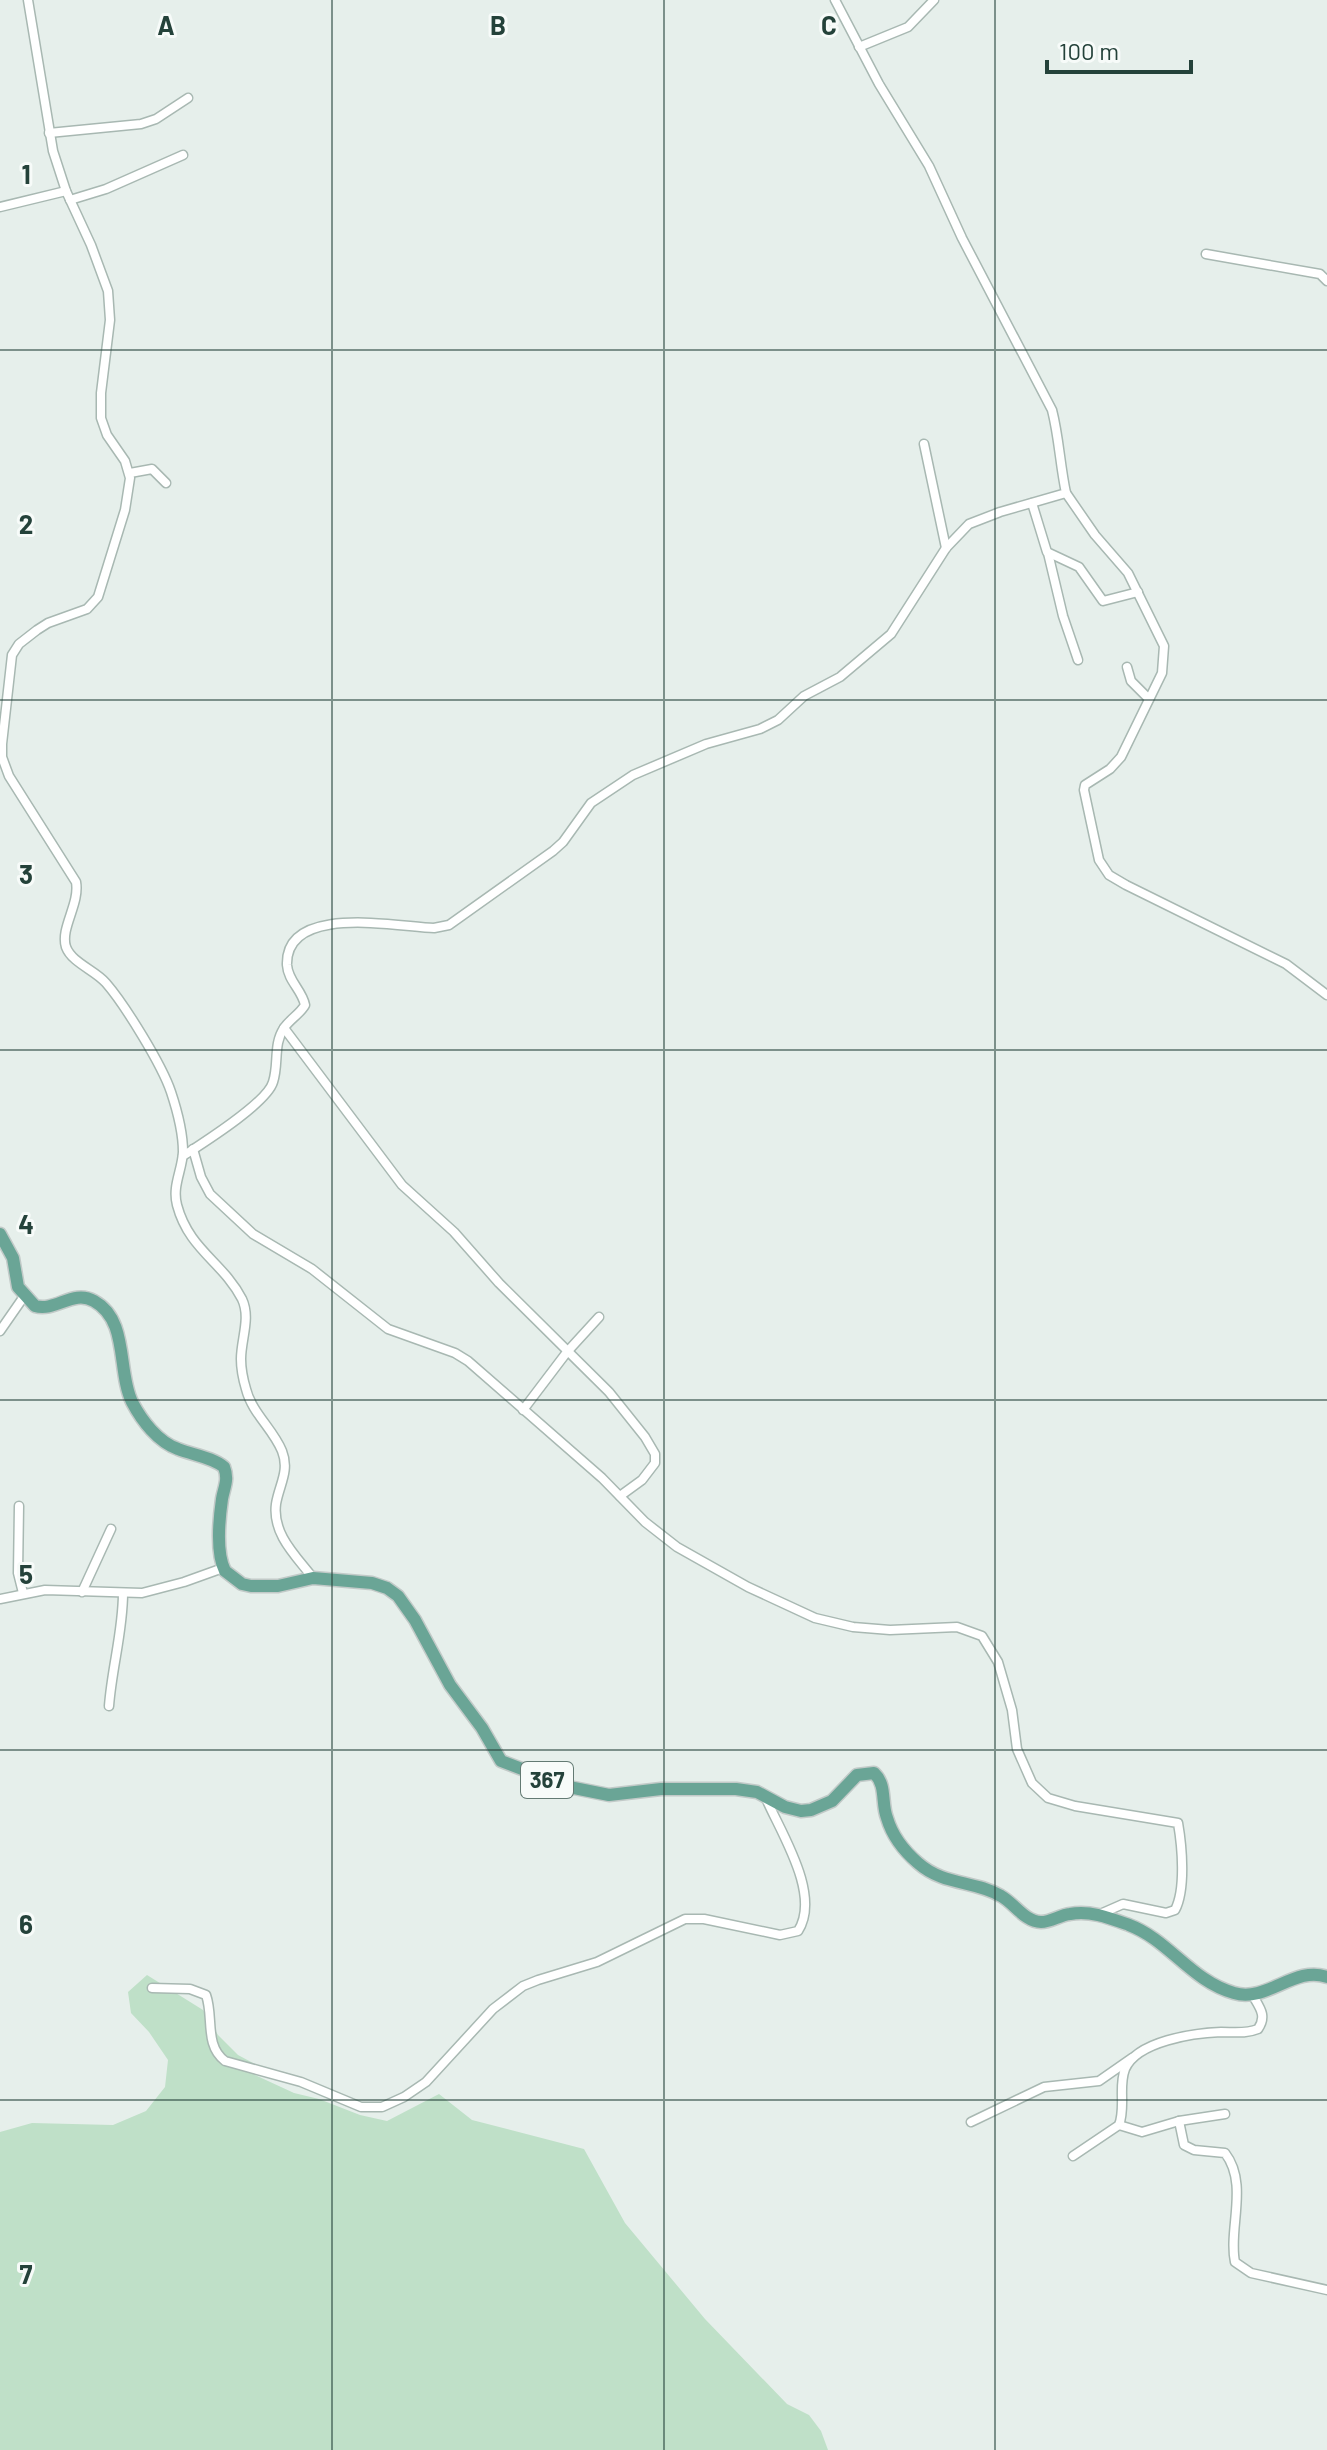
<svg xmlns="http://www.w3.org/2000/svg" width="1327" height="2450" font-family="Barlow,sans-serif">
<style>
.green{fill:#bfe0c8}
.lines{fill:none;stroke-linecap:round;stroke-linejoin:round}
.street-casing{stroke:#a8b8b2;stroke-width:11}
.primary-casing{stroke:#c2cac8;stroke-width:15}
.street{stroke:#fff;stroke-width:8}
.primary{stroke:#6aa596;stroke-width:12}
.grid{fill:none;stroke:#24423a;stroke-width:2;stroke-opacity:0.55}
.labels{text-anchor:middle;stroke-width:6;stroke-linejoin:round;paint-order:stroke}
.shield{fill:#f7fbf9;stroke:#637a73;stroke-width:2}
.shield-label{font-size:22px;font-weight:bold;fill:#24423a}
.grid-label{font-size:26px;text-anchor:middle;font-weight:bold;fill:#24423a;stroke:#f7fbf9;stroke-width:6;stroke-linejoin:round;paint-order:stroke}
</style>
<rect width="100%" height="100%" fill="#e6efeb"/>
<path class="green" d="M147,1975l56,35 15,25 20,20 15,8 2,12 39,18 25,6 41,16 27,6 52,-27 33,26 112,29 41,74 80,96 82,85 22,11 12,16 7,19h-828v-318l32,-9 81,2 33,-14 19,-24 3,-27 -19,-28 -18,-19 -3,-21z"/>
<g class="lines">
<g class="street-casing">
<g id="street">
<path d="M28,0l25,151 13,40 25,54 17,46 2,29 -9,73v25l6,17 18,26 5,17 -5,32 -27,87 -11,12 -39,14 -11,7 -18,14 -7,11 -10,89v13l7,19 67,106c4,22 -16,46 -10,65 6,16 29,23 40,36 19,22 56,82 65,109 6,18 12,41 12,60 -1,19 -11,34 -6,53 12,45 46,57 65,94 9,19 -1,40 -1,60 0,10 2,20 5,30 6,24 27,40 36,62 8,20 -3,34 -6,53 -4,30 20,52 37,74"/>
<path d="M859,47l49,-20 26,-27"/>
<path d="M49,133l92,-9 15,-5 32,-21"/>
<path d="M70,200l36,-11 77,-34"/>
<path d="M0,207l66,-16"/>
<path d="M1206,254l114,20 7,7"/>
<path d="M924,444l22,104"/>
<path d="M130,473l22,-4 14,14"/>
<path d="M1066,493l29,42 33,38 36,73 -2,27 -41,84 -11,12 -25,16 -1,5 15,70 10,15 17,10 160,79 41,31"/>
<path d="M1032,503l15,49 32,15 24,34 35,-9"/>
<path d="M1048,553l15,63 15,44"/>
<path d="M1127,667l4,14 18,18"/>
<path d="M284,1028l118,157 52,47 45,51 110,109 36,45 10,17v9l-13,17 -22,16"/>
<path d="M193,1149l8,28 9,17 43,40 59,35 76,60 67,24 13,8 134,117 43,44 32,25 71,40 67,31 38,9 37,3 67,-3 25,9 16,26 14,48 5,39 15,34 16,15 27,8 103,17c4,23 8,66 -3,87l-9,3 -43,-9 -25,11"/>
<path d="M183,1156c20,-13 84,-53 90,-74 6,-18 0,-38 11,-54 6,-9 16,-14 21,-23 -3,-15 -17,-24 -18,-40 -2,-62 111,-38 147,-37l15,-3 104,-74 10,-9 28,-39 42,-28 73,-31 54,-15 18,-9 26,-24 36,-19 51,-43 55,-86 23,-24 31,-12 66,-19c-6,-28 -7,-56 -14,-83l-90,-172 -33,-72 -50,-82 -44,-84"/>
<path d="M0,1331l25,-36"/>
<path d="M523,1410l44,-58 32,-35"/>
<path d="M19,1506l-1,67 5,20"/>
<path d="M82,1592l29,-63"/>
<path d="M0,1599l45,-9 97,3 42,-11 39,-14"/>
<path d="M109,1706c3,-39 14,-75 14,-113"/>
<path d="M152,1988l38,1 16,6c8,22 -2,50 19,66l76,21 60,25h21l22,-10 22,-15 67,-73 30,-23 15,-6 59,-18 88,-43h19l76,16 18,-4c24,-37 -19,-101 -33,-135"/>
<path d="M1179,2121l5,24 10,5 31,3c24,31 3,76 10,109l16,11 76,17"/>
<path d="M971,2122l73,-35 55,-6 33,-23"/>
<path d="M1119,2125l23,7 37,-11 46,-7"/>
<path d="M1073,2156l46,-31c7,-18 -1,-38 6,-56 12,-28 69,-36 96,-37 13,0 25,2 37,-3 9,-13 2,-21 -5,-33"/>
</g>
</g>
<g class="primary-casing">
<path id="primary" d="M0,1234l13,24 5,29 17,19c21,6 38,-17 59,-5 35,19 23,70 38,101 10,19 26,40 46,47 15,6 34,8 46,18 5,13 0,20 -2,32 -3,21 -6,54 3,72l17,13 9,2h27l35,-8 59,5 15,5 11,8 17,24 35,65 32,43 19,33 68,26 40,8 52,-6h75l21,3 28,15 16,4 10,-1 21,-9 25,-26 17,-2c13,12 7,30 13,45 5,17 17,33 31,45 26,23 56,17 83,33 13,7 24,26 40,26 10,0 19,-7 29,-8 20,-4 40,4 59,11 40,15 62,56 105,68 33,10 61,-28 93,-16"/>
</g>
<use href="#street" class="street"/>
<use href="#primary" class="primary"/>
</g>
<path class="grid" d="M332,0v2450M664,0v2450M995,0v2450M0,350h1327M0,700h1327M0,1050h1327M0,1400h1327M0,1750h1327M0,2100h1327"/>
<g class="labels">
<rect class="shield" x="521" y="1762" width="52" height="36" rx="6"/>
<g class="shield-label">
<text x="547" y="1788">367</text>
</g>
</g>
<g class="grid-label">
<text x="166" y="35">A</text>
<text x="498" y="35">B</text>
<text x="829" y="35">C</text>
<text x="26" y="184">1</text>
<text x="26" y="534">2</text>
<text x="26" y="884">3</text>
<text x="26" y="1234">4</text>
<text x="26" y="1584">5</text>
<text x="26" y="1934">6</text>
<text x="26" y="2284">7</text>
</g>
<path d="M1047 60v12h144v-12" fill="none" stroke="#24423a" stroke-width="4"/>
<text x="1059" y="60" font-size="24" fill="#24423a" stroke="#f7fbf9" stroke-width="6" paint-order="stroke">100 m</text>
</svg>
